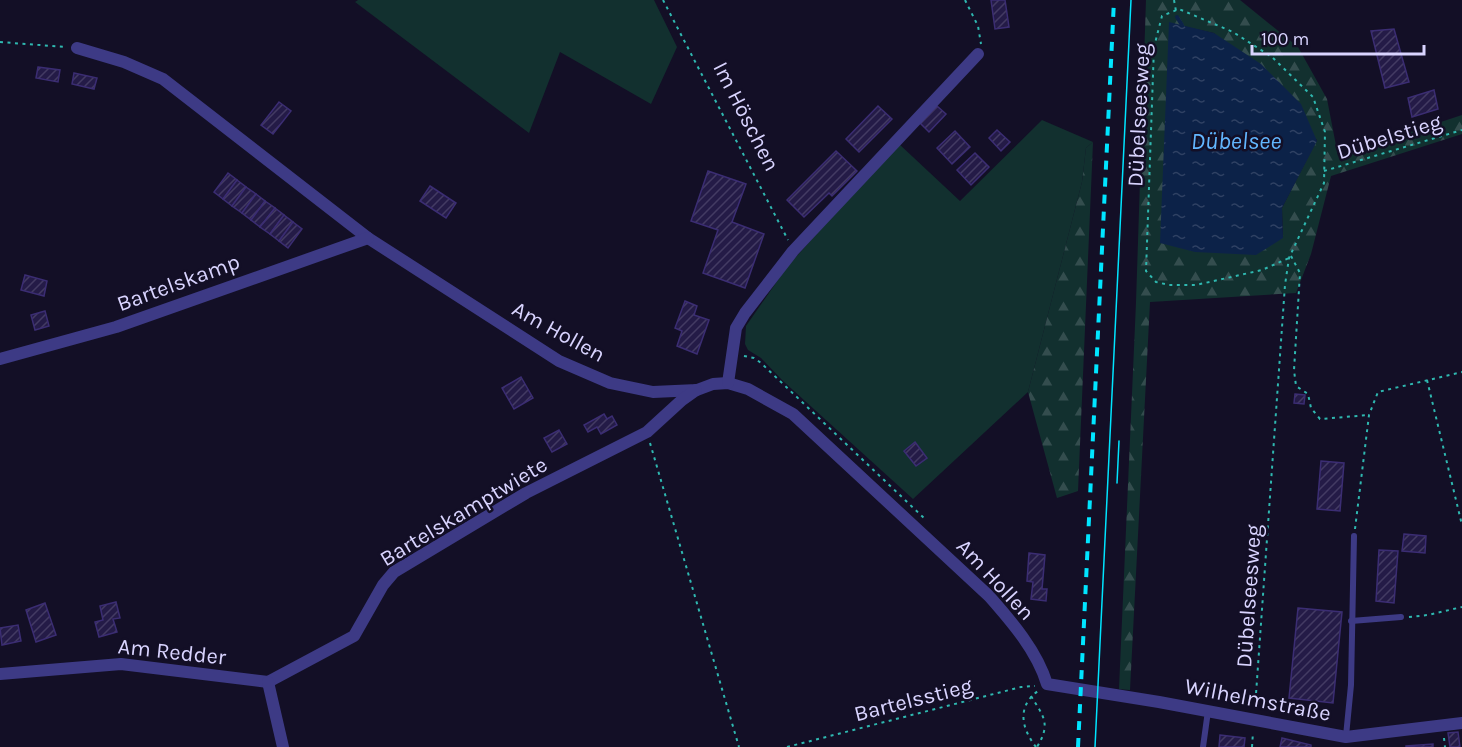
<svg xmlns="http://www.w3.org/2000/svg" width="1462" height="747" font-family="Karla,sans-serif">
<style>
.grass{fill:#12302f}
.forest{fill:url(#forest-firs);fill-rule:evenodd}
.water{fill:url(#water-ripples)}
.lines{fill:none;stroke-linecap:round;stroke-linejoin:round}
.stream{stroke:#0c2248;stroke-width:4}
.building{fill:url(#building-hatch);stroke:#3b2d73;stroke-width:1.5}
.path{stroke:#2fb8b0;stroke-width:2;stroke-dasharray:3 4.5;stroke-linecap:butt}
.service{stroke:#3d3a85;stroke-width:6}
.minor{stroke:#3d3a85;stroke-width:12}
.tram{stroke:#00e5ff;stroke-width:1.5}
.rail{stroke:#00e5ff;stroke-width:4;stroke-dasharray:9 8;stroke-linecap:butt}
.labels{text-anchor:middle;stroke-width:5;stroke-linejoin:round;paint-order:stroke}
.street-label{font-size:22px;fill:#d9d4ff;stroke:#130f26}
.water-label{font-size:24px;font-style:italic;fill:#62b6ff;stroke:#130f26}
</style>
<defs>
<pattern id="forest-firs" width="22" height="20" patternUnits="userSpaceOnUse" patternTransform="scale(1.5)"><rect width="22" height="20" fill="#12302f"/><path d="M5 1l3.5 6h-7zM16 11l3.5 6h-7z" fill="#344d4e"/></pattern>
<pattern id="water-ripples" width="26" height="14" patternUnits="userSpaceOnUse" patternTransform="scale(1.5)"><rect width="26" height="14" fill="#0c2248"/><path d="M2 4q2-2 4 0t4 0M15 11q2-2 4 0t4 0" fill="none" stroke="#2f4163"/></pattern>
<pattern id="building-hatch" width="6" height="6" patternUnits="userSpaceOnUse" patternTransform="scale(1.5)"><rect width="6" height="6" fill="#241b47"/><path d="M-1 1l2-2M0 6l6-6M5 7l2-2" fill="none" stroke="#433b63"/></pattern>
</defs>
<rect width="100%" height="100%" fill="#130f26"/>
<g class="grass">
<path d="M358,0h296l23,47 -26,57 -91,-52 -31,81 -174,-131z"/>
<path d="M1042,120l51,22 -7,6 -4,34 -54,210 -115,107 -130,-118 -22,-23 -13,-8 -3,-6 1,-18 41,-59 111,-124 62,58z"/>
</g>
<g class="forest">
<path d="M1146,0h94l58,47 29,52 11,57 124,-41v19l-131,42 -20,78 -15,39 -146,9 -20,388 -11,-1 17,-386zM1169,23l45,10 103,107 -35,68 1,30z"/>
<path d="M1093,142l-15,349 -21,7 -29,-106 54,-210 4,-34z"/>
</g>
<path class="water" d="M1169,22l45,11 47,31 40,40 16,37 -35,67 1,30 -27,17 -61,-3 -35,-9z"/>
<g class="lines">
<path class="stream" d="M1177,17l5,8"/>
</g>
<g class="building">
<path d="M991,0h14l4,27 -14,2z"/>
<path d="M1394,29l15,53 -24,6 -14,-57z"/>
<path d="M38,67l22,3 -2,12 -22,-4z"/>
<path d="M74,73l23,5 -3,11 -22,-5z"/>
<path d="M1434,90l4,19 -26,8 -4,-19z"/>
<path d="M279,102l12,9 -18,23 -12,-9z"/>
<path d="M878,106l14,13 -33,33 -13,-13z"/>
<path d="M937,106l9,8 -17,18 -9,-9z"/>
<path d="M997,130l13,12 -9,9 -12,-13z"/>
<path d="M955,131l15,16 -18,17 -15,-16z"/>
<path d="M836,151l21,20 -25,25 -3,-3 -25,24 -17,-17z"/>
<path d="M975,153l14,14 -18,18 -14,-15z"/>
<path d="M708,171l38,13 -14,38 32,12 -19,54 -42,-15 15,-43 -27,-9z"/>
<path d="M228,173l9,7 -14,19 -9,-7z"/>
<path d="M237,180l9,7 -14,19 -9,-7z"/>
<path d="M430,186l26,17 -10,15 -26,-17z"/>
<path d="M246,187l10,7 -14,19 -10,-7z"/>
<path d="M256,194l9,7 -14,19 -9,-7z"/>
<path d="M265,201l10,7 -15,19 -9,-7z"/>
<path d="M275,208l9,7 -14,19 -10,-7z"/>
<path d="M284,215l9,7 -14,19 -9,-7z"/>
<path d="M293,222l9,7 -14,19 -9,-7z"/>
<path d="M25,275l22,6 -3,15 -23,-6z"/>
<path d="M685,301l12,5 -3,9 15,5 -12,34 -20,-8 5,-15 -7,-3z"/>
<path d="M45,311l4,15 -14,4 -4,-15z"/>
<path d="M521,377l12,21 -19,11 -12,-21z"/>
<path d="M1295,394l10,1 -1,9 -10,-1z"/>
<path d="M604,414l3,5 5,-3 5,9 -16,9 -4,-7 -9,5 -4,-7z"/>
<path d="M559,430l8,14 -15,8 -8,-14z"/>
<path d="M915,442l12,16 -11,8 -12,-15z"/>
<path d="M1321,461l23,2 -4,48 -23,-2z"/>
<path d="M1404,534l22,2 -1,17 -23,-2z"/>
<path d="M1379,550l19,1 -4,52 -18,-2z"/>
<path d="M1029,553l16,2 -3,34h5l-1,12 -15,-2 2,-17 -6,-1z"/>
<path d="M116,602l4,16 -7,1 4,13 -18,5 -4,-15 8,-2 -3,-14z"/>
<path d="M45,603l11,32 -20,7 -10,-32z"/>
<path d="M1298,608l44,4 -9,91 -44,-5z"/>
<path d="M18,625l3,16 -19,4 -2,-17z"/>
<path d="M1458,732l2,15h-10l-2,-14z"/>
<path d="M1220,735l25,3 -1,9h-25z"/>
<path d="M1282,738l29,7v2h-31z"/>
<path d="M1433,744v3h-27v-1z"/>
</g>
<g class="lines">
<g class="path">
<path d="M663,0l125,240"/>
<path d="M965,0l13,26 3,18"/>
<path d="M1174,0l2,11"/>
<path d="M0,42l65,5"/>
<path d="M1324,171l138,-41"/>
<path d="M1291,256l9,17 -6,97 2,16 12,8 3,14 9,11 49,-4"/>
<path d="M744,356l10,2 7,5 164,156"/>
<path d="M1427,380l35,145"/>
<path d="M650,443l89,304"/>
<path d="M1355,529l14,-114 9,-23 84,-20"/>
<path d="M1409,617l19,-2 34,-8"/>
<path d="M1031,696c13,21 20,28 6,51"/>
<path d="M1255,708l30,-423 4,-27 35,-75 1,-51 -12,-35 -41,-40 -39,-25 -54,-23 -17,7 -8,31 -8,224 10,11 13,3h27l66,-15 27,-12"/>
<path d="M1444,738l1,9"/>
<path d="M787,747l234,-60 14,-1"/>
<path d="M1036,747c-14,-18 -20,-40 2,-56"/>
<path d="M1252,747l1,-15"/>
</g>
<g class="service">
<path d="M1351,621l50,-4"/>
<path d="M1346,736l5,-51 3,-149"/>
<path d="M1203,747l5,-36"/>
</g>
<g class="minor">
<path d="M77,48l47,14 39,17 205,159 191,123 51,22 43,9 44,-2 16,-6 15,-1 20,6 45,25 196,182c23,26 48,55 58,88l112,18 187,35 116,-14"/>
<path d="M0,359l116,-32 252,-89"/>
<path d="M728,383l8,-55 9,-15 48,-62 185,-197"/>
<path d="M0,674l121,-10 147,18"/>
<path d="M268,682l86,-46 29,-51 11,-13 132,-79 121,-61 35,-32 14,-10"/>
<path d="M268,682l15,65"/>
</g>
<g class="tram">
<path d="M1117,483l2,-42"/>
<path d="M1095,747l36,-747"/>
</g>
<path class="rail" d="M1078,747l36,-747"/>
</g>
<g class="labels">
<g class="street-label">
<text transform="translate(1138 115) rotate(-87)" y="8">Dübelseesweg</text>
<text transform="translate(747 116) rotate(63)" y="8">Im Höschen</text>
<text transform="translate(1389 136) rotate(-17)" y="8">Dübelstieg</text>
<text transform="translate(178 282) rotate(-20)" y="8">Bartelskamp</text>
<text transform="translate(559 331) rotate(29)" y="8">Am Hollen</text>
<text transform="translate(463 511) rotate(-31)" y="8">Bartelskamptwiete</text>
<text transform="translate(996 579) rotate(47)" y="8">Am Hollen</text>
<text transform="translate(1248 596) rotate(-86)" y="8">Dübelseesweg</text>
<text transform="translate(172 651) rotate(6)" y="8">Am Redder</text>
<text transform="translate(913 699) rotate(-14)" y="8">Bartelsstieg</text>
<text transform="translate(1258 699) rotate(11)" y="8">Wilhelmstraße</text>
</g>
<g class="water-label">
<text x="1236" y="149">Dübelsee</text>
</g>
</g>
<path d="M1252 45v9h172v-9" fill="none" stroke="#d9d4ff" stroke-width="3"/>
<text x="1261" y="45" font-size="18" fill="#d9d4ff" stroke="#130f26" stroke-width="4.5" paint-order="stroke">100 m</text>
</svg>
